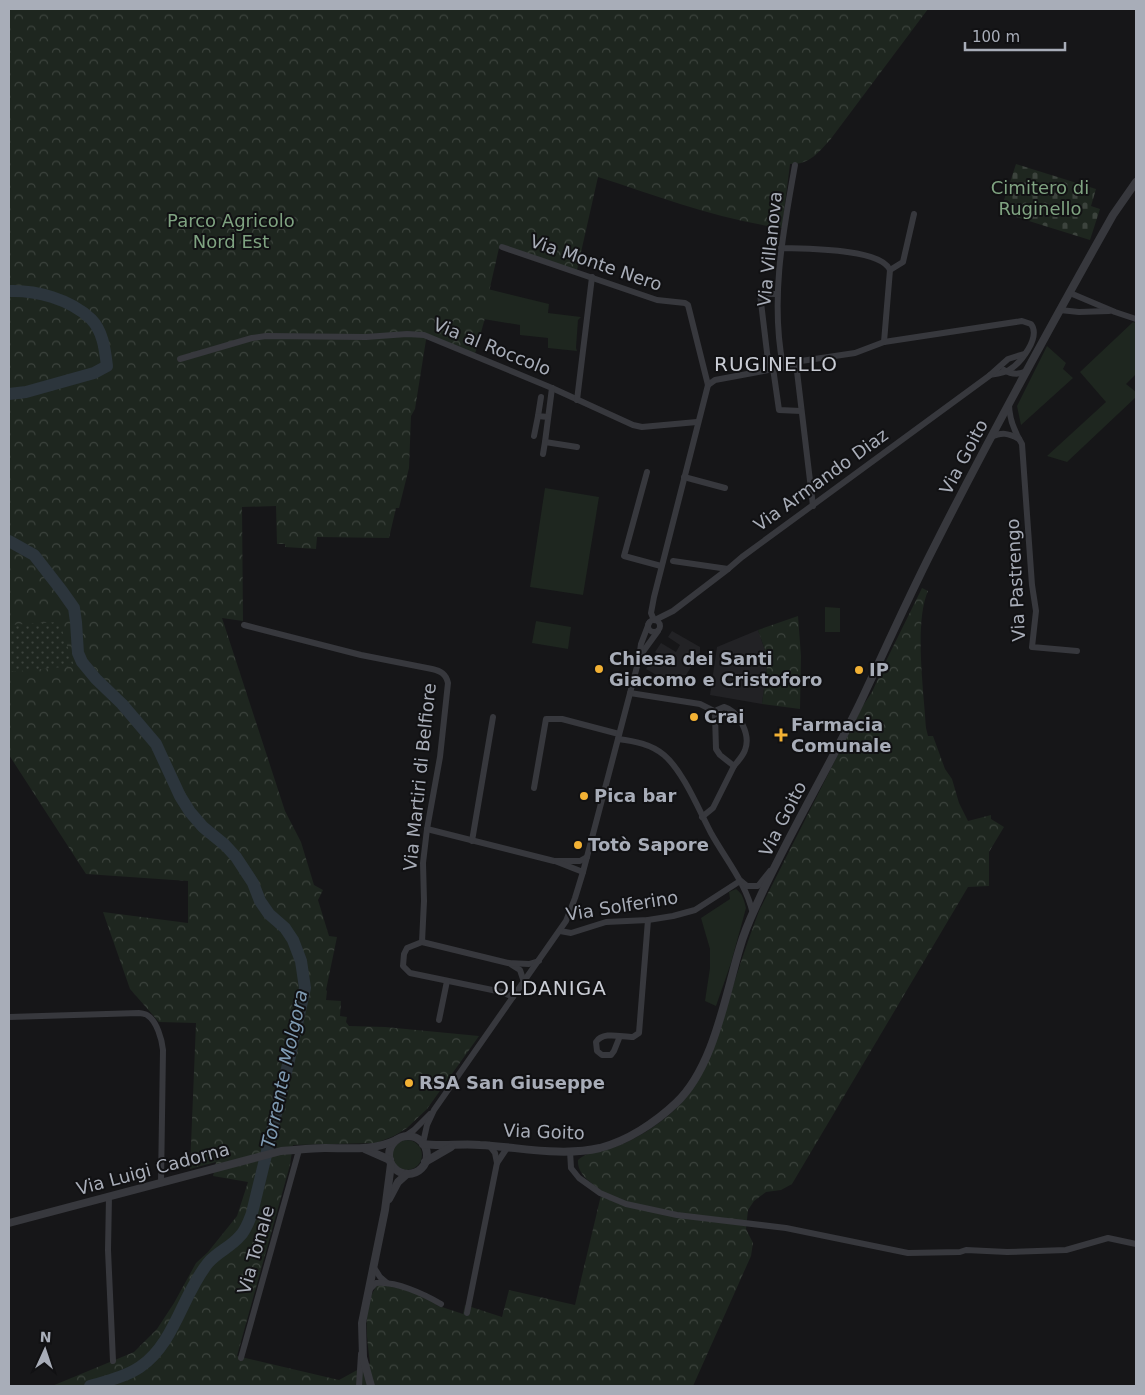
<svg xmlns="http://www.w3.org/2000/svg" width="1145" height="1395" font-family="'DejaVu Sans',sans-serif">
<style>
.built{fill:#222225}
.grass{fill:#1e261f}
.forest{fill:url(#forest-crowns)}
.cemetery{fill:url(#cemetery-stones)}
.garden{fill:url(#garden-dots)}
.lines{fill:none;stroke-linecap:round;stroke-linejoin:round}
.river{stroke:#2c353c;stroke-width:12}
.minor{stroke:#37383d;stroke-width:6}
.tertiary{stroke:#37383d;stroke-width:8}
.poi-dot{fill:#f2b134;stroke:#111113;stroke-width:2}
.labels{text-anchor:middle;stroke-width:4;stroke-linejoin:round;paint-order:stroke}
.park-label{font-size:18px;fill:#7fa381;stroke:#111113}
.street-label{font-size:18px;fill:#a8adb8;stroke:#111113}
.poi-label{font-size:18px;font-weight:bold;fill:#a8adb8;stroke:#111113;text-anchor:start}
.water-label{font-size:19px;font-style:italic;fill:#7f9bb3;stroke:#111113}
.quarter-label{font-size:20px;letter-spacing:1px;fill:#c9ccd4;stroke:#111113}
</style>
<defs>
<pattern id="forest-crowns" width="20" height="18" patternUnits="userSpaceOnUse" patternTransform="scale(1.25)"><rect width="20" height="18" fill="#1e261f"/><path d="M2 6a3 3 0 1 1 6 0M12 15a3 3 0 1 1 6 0" fill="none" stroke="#3c433d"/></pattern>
<pattern id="cemetery-stones" width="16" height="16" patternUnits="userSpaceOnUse" patternTransform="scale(1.25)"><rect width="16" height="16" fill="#1e261f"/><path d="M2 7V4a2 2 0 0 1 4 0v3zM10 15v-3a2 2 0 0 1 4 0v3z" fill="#3c433d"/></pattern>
<pattern id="garden-dots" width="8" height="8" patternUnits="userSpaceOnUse" patternTransform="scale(1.25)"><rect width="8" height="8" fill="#1e261f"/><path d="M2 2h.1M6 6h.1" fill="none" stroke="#3c433d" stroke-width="1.8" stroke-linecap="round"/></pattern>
</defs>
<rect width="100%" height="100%" fill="#161618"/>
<g class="built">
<path d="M758,630l10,29 -6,45 -52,-9 7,-48z"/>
<path d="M672,631l28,16v6l-14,22 -26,2 -14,-8 11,-16 -2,-1 6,-9 15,9 4,-7 -12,-8z"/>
</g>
<g class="grass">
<path d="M488,289l61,15 -1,9 33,4 -3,3 -2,28 1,3 -29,-3v-10l-28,-3v-10l-37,-6z"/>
<path d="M1133,322l3,1v51l-10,10 10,8v5l-69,65 -20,-6 59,-54 -26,-30z"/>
<path d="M1047,346l19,17 -3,6 10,9 -52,47 -4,-19z"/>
<path d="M545,488l54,9 -16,98 -53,-8z"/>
<path d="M825,607l15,1v24h-15z"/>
<path d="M536,621l35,6 -3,22 -36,-6z"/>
<path d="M736,889c7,5 8,11 10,19l-15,55 -15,43 -11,-5 5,-33v-19l-9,-31 29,-19 -1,-7z"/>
<circle cx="407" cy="1155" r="15"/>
</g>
<g class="forest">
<path d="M9,9h919l-98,131c-12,13 -21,25 -40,24l-8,64c-63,-8 -124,-32 -184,-51l-21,93 -78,-22 -10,44 -4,26 -10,36 -47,-18 -2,4 -11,69 -4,7 -2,52 -10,40h-3l-7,30 -72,-1 -1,12 -31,-2v-3h-8l-1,-38 -34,1 1,114 -21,-3 63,193 16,31 13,43 9,5 -5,10 11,36 8,1 -11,53 1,1 -1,9 15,1 -1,15 7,1 -1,5 3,4 36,1 94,9 -52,73 -20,19 -13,8 -18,7 -83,2 -3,20 -53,191 102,24 31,-17c-3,-25 -9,-59 9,-80l33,9 25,11 -1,2 27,9 2,-9 37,12 7,-27 66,15 27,-114c-10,-8 -25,-16 -24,-31 9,-9 30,-10 42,-15 18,-7 34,-18 49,-30 34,-28 45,-70 58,-110 10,-31 20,-63 32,-94l103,-204 10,-15 15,-33 35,-71 6,3c-14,32 -4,101 -2,137l2,8h5l12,33 7,10 7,24 9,18 23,-6v4l13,8 -15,25v34l-21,1 -176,297 -11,6 -15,2 -12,9 -6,9 -2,19 7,14 -2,13 -58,130h-641l82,-34 23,-23 17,-26 22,-40 12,-11 29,-36 11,-34 -35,-6 3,-14 -26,7 6,-146 -37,-1 -29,-33 -27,-77 85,11v-42l-102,-7 -77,-119z"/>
<path d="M798,616l3,40 -1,53 -38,-5 6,-45 -10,-29z"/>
</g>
<path class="cemetery" d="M1016,164l80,25 -5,17 9,3 -10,31 -90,-28z"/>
<path class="garden" d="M58,622l3,5 13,39 -65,6v-47z"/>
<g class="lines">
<g class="river">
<path d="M9,291c27,-1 61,8 82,28 12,12 14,31 16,47l-13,7 -68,19 -17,2"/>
<path d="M9,541l25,14 28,36 12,17 2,14 2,31 4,9 14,17 26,25 34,40 24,52 10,16 13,15 22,18 11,12 17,26 7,18 9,13 16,14 8,12 8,21 4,27 -15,68 -38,157c-3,8 -6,17 -12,23 -9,11 -23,16 -32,27 -26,32 -33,80 -68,104 -15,10 -33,14 -50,19"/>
</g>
<g class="minor">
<path d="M502,247l155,53 28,3 3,2 20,80"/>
<path d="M781,248c23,1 100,0 109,22l-6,72"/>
<path d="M890,270l13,-8 11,-48"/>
<path d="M1070,293l45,19 21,7"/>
<path d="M1060,310l19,2 30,-1"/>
<path d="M180,359l72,-21 14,-2 100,1 41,-3 17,1 128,53 81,37 9,2 55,-5"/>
<path d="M796,363l17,143"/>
<path d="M783,366c-13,-67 0,-134 12,-201"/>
<path d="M773,368l6,42 22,1"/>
<path d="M769,369l-9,-75h17"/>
<path d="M1004,370c8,5 15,5 23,1"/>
<path d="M708,385l7,-5 75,-14 11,-5 54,-8 29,-11 138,-21 9,3c10,13 -10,39 -22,46 -5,3 -13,4 -19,5"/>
<path d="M552,388l-7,54 32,5"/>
<path d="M541,397l-3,19 10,1"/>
<path d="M577,400l15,-123"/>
<path d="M1009,404c0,15 5,27 13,40l10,141 4,26 -4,36 45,4"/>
<path d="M534,436l4,-20"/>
<path d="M991,437c11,-5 17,-4 28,2"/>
<path d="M543,454l2,-12"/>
<path d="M647,472l-23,84 37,10"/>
<path d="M684,477l41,11"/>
<path d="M673,561l55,8"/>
<circle cx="654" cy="626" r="6"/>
<path d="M654,620l-3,-7 3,-16 54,-212"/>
<path d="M655,620l18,-9 55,-42 14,-12 247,-181 19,-17 16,-5"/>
<path d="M244,625l117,30 71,14c9,2 14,5 16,14l-8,74 -13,72 -4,34 1,38 -2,41"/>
<path d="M642,653l16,-22"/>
<path d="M630,693l70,11 16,8"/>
<path d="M724,707c15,4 27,28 21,43 -2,6 -7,11 -11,16l-14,-11 -4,-6 -1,-34 2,-5z"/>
<path d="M618,739c16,2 33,5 46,16 19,16 35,55 47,78 15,27 35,50 42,81"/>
<path d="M534,788l12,-69h16l57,15"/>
<path d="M702,817l11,-9 21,-42"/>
<path d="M427,829l127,32h26l7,-4"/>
<path d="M472,841l21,-124"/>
<path d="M555,861l28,11"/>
<path d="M741,881l6,5h11l12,-15"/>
<path d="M560,931l11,2 35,-11 42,-2 25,-4 22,-6 45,-29"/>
<path d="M509,963l11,7 4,12"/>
<path d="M513,997l-11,-5 -92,-19 -7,-7 1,-12 3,-6 15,-6 86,21 21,1 10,-3"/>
<path d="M9,1017l130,-4c1,0 7,1 8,2 10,6 15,25 16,35l-2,133"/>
<path d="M439,1020l8,-39"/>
<path d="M620,1036l-6,15 -3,4h-9l-5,-4 -1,-9c7,-11 25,-5 37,-5l6,-4 9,-113"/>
<path d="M404,1137l10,-7 16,-16"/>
<path d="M423,1143l4,-18 7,-15 132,-189 9,-23 8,-26 56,-213 2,-15 8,-21"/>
<path d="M489,1145l6,8 2,10"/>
<path d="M570,1151l1,17 8,10 21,15 26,11 51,11 109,13 122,25 52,-1 6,-2 41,2 59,-2 42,-12 28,6"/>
<path d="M109,1196l-1,54 5,111"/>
<path d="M373,1266l7,11 7,6"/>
<path d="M369,1290l7,-7c20,-2 48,11 65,21"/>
<path d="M467,1313l30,-150 10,-15"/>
<path d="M241,1358l58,-208"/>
<path d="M359,1386l2,-32"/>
</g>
<g class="tertiary">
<circle cx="408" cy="1155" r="19"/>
<path d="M423,1144c20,3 38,-1 57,1 39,2 81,12 120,3 27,-7 55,-25 76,-45 38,-36 49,-107 64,-156 4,-14 10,-28 16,-41 31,-69 71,-135 104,-203 24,-51 47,-103 73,-154 57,-113 118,-224 180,-334l23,-33"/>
<path d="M365,1149l25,11"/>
<path d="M425,1162l26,-15"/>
<path d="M389,1199l9,-17 9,-8"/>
<path d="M9,1223l272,-72c15,-1 30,-3 44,-3 24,0 48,3 71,-8"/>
<path d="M371,1386l-8,-29 -1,-34 23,-113 6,-46"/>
</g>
</g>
<g class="poi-dot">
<circle cx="599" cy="669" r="5"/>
<circle cx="859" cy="670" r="5"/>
<circle cx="694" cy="717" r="5"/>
<path d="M778.5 727.5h5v5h5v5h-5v5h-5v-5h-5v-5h5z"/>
<circle cx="584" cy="796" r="5"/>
<circle cx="578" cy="845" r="5"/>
<circle cx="409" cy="1083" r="5"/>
</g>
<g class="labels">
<g class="park-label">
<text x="1040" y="194">Cimitero di<tspan x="1040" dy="21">Ruginello</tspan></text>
<text x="231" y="227">Parco Agricolo<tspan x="231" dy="21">Nord Est</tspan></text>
</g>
<g class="street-label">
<text transform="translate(770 249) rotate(-84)" y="6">Via Villanova</text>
<text transform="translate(596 263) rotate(19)" y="6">Via Monte Nero</text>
<text transform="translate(492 347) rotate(22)" y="6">Via al Roccolo</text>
<text transform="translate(964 457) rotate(-62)" y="6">Via Goito</text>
<text transform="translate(821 480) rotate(-36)" y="6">Via Armando Diaz</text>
<text transform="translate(1016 580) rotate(-93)" y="6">Via Pastrengo</text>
<text transform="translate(420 777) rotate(-84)" y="6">Via Martiri di Belfiore</text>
<text transform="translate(783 819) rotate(-63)" y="6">Via Goito</text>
<text transform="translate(622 906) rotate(-9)" y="6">Via Solferino</text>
<text transform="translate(544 1132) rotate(2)" y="6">Via Goito</text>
<text transform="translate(153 1169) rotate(-15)" y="6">Via Luigi Cadorna</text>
<text transform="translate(256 1250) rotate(-74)" y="6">Via Tonale</text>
</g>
<g class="poi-label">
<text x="609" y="665">Chiesa dei Santi<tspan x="609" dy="21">Giacomo e Cristoforo</tspan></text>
<text x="869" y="676">IP</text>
<text x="704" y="723">Crai</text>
<text x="791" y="731">Farmacia<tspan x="791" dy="21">Comunale</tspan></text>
<text x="594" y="802">Pica bar</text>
<text x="588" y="851">Totò Sapore</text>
<text x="419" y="1089">RSA San Giuseppe</text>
</g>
<g class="water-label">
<text transform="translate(284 1069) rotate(-78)" y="7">Torrente Molgora</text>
</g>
<g class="quarter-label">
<text x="776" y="371">RUGINELLO</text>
<text x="550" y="995">OLDANIGA</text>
</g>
</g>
<rect width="1145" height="1395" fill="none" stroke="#a8adb8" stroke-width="20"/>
<g transform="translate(45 1350) rotate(3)" stroke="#111113" stroke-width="4" paint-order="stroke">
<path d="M0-4L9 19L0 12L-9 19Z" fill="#a8adb8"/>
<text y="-8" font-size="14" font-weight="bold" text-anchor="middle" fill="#a8adb8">N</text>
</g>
<path d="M965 42v8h100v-8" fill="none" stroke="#a8adb8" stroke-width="2.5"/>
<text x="972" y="42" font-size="15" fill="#a8adb8" stroke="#111113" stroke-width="4" paint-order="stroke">100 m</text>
</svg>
